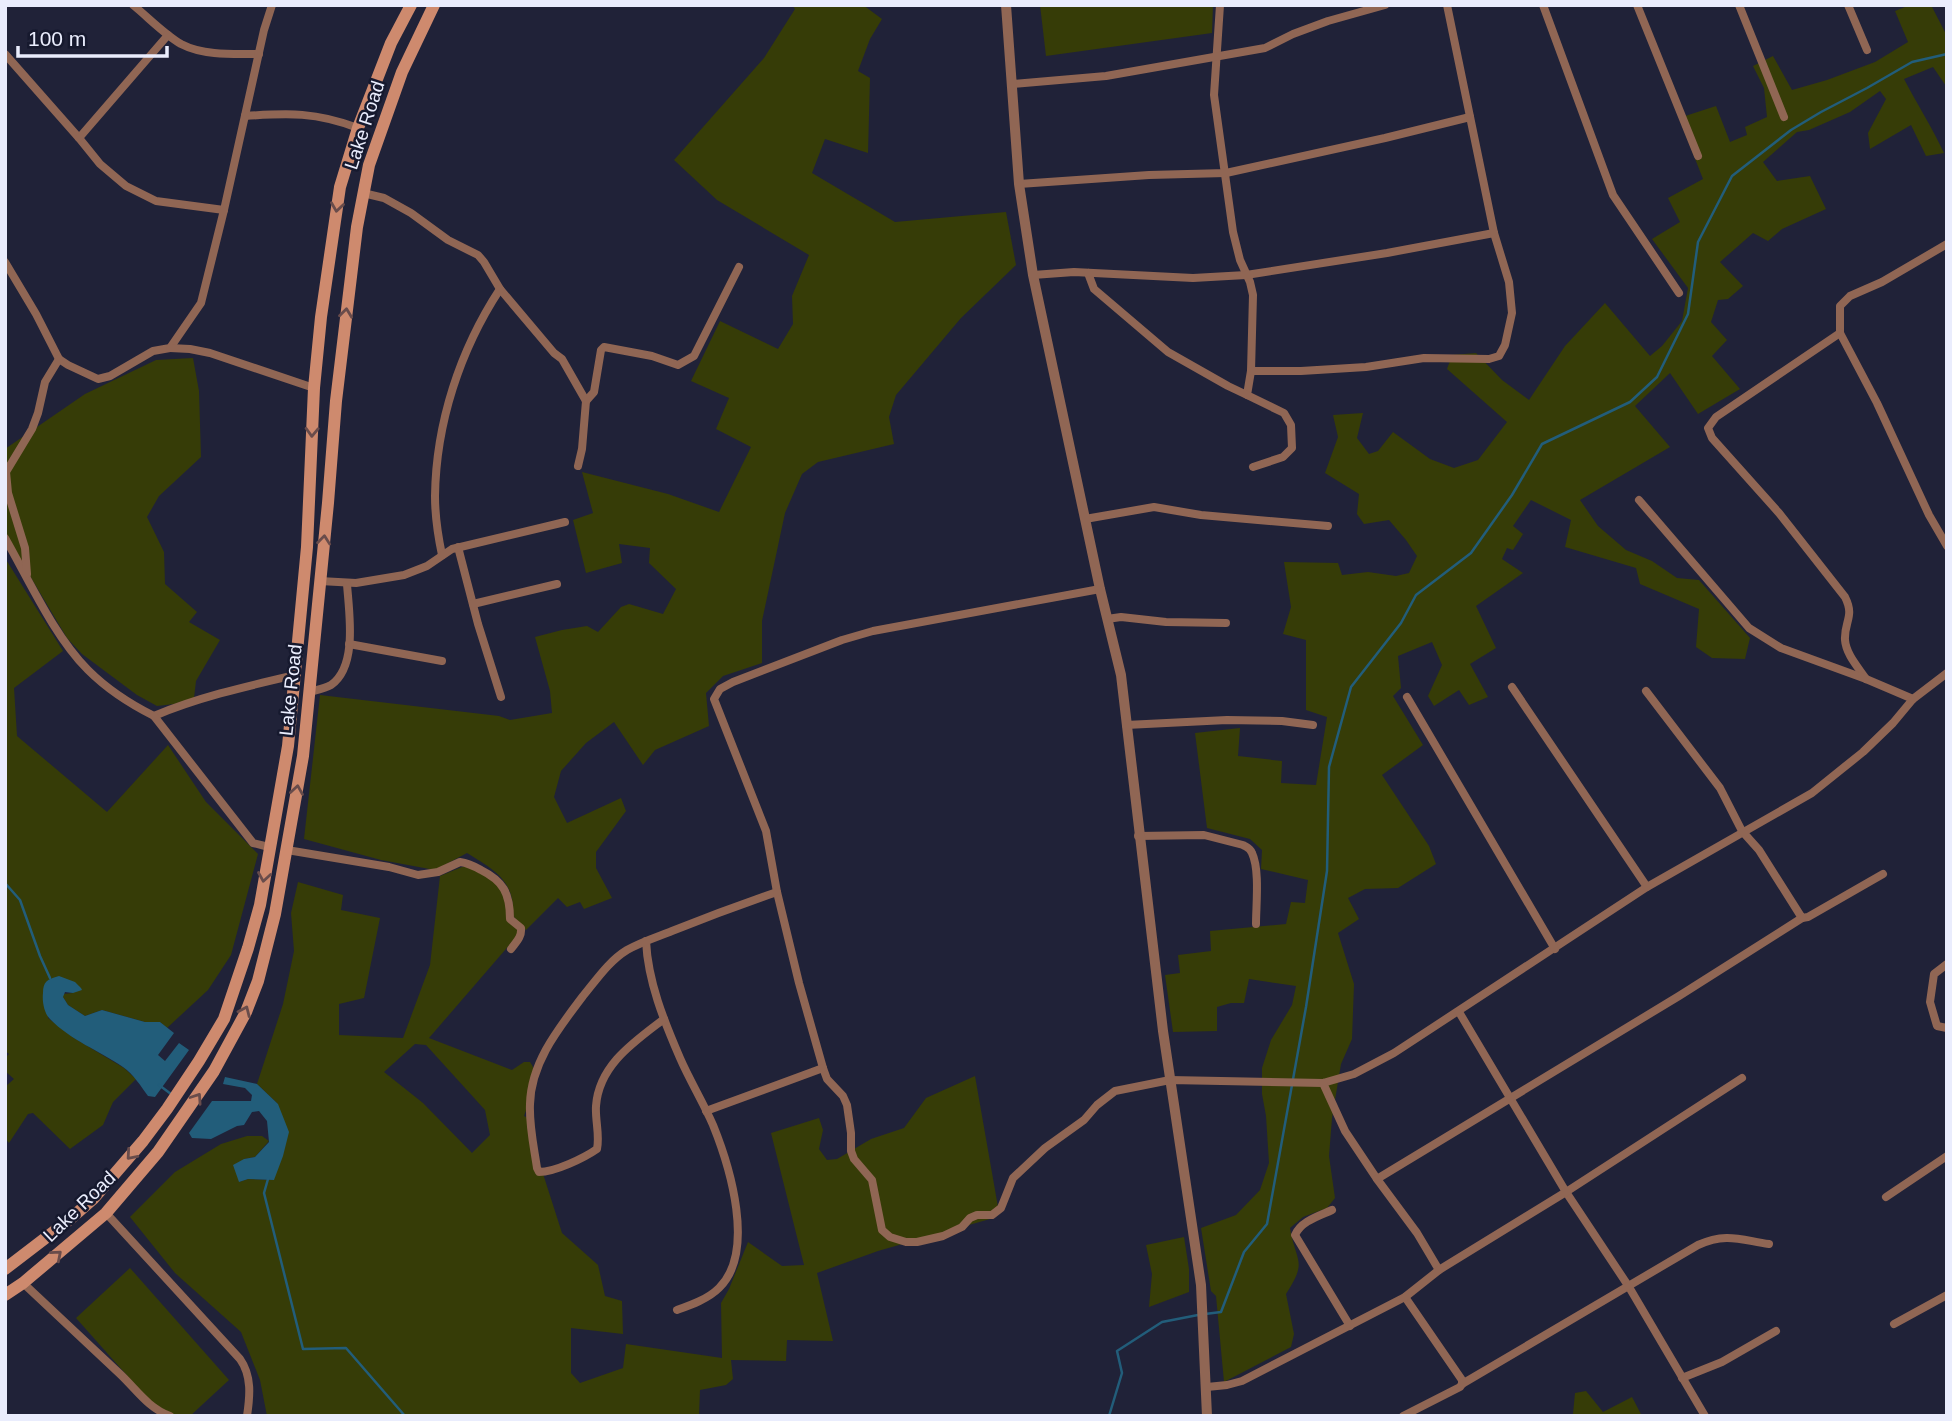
<svg xmlns="http://www.w3.org/2000/svg" width="1952" height="1421" font-family="Arial,sans-serif">
<style>
.green{fill:#363c07;fill-rule:evenodd}
.water{fill:#225d7a}
.lines{fill:none;stroke-linecap:round;stroke-linejoin:round}
.stream{stroke:#225d7a;stroke-width:2.5}
.minor{stroke:#906654;stroke-width:8}
.tertiary{stroke:#906654;stroke-width:10}
.secondary{stroke:#ce8a6e;stroke-width:12}
.oneway{stroke:#694c4b}
.labels{text-anchor:middle;stroke-width:5;stroke-linejoin:round;paint-order:stroke}
.street-label{font-size:19px;fill:#eaedfd;stroke:#16192e}
</style>
<rect width="100%" height="100%" fill="#202238"/>
<g class="green">
<path d="M792,5h71l19,14 -12,20 -12,32 12,7 -2,75 -43,-14 -13,34 83,49 111,-10 10,53 -55,53 -65,77 -7,22 5,27 -76,18 -16,12 -17,39 -23,108v42l-39,13 -17,17 3,33 -54,24 -12,15 -29,-43 -28,21 -25,28 -7,26 13,26 54,-25 5,13 -30,41v16l16,30 -28,11 -4,-7 -13,5 -9,-9 -32,32 -13,-14c2,-36 -19,-46 -46,-63l-32,17 -54,-10 -77,-21 16,-144 179,21 11,4 42,-7 -2,-22 -15,-54 27,-7 25,-4 11,6 23,-25 8,-3 34,10 13,-25 -27,-26 1,-15 -31,-4 3,19 -36,10 -13,-53 20,-7 -11,-41 86,22 51,18 32,-65 -35,-18 13,-31 -38,-17 29,-60 58,28 15,-25 -1,-28 17,-41 -92,-55 -43,-40 90,-102 31,-49z"/>
<path d="M1040,5h173l-1,28 -166,23z"/>
<path d="M1910,5h21l16,31v49l-1,1 -13,-19 -29,12c13,25 28,48 40,74l-18,3 -15,-31 -41,24 -2,-16 18,-34 -6,-8 -30,21 -41,18 -12,2 -34,30 14,19 33,-5 16,33 -44,20 -14,12 -15,-8 -33,29 23,24 -15,13 -10,1 -7,22 16,18 -15,16 28,33 -42,25 -28,-41 -35,33 35,41 -90,53 18,26 28,24 26,11 25,17 22,2 51,58 -5,21 -33,-1 -16,-11 3,-38 -59,-25 -4,-16 -71,-21 6,-27 -40,-20 -18,26 10,8 -10,16 -6,-2 -5,11 21,14 -47,33 20,42 -26,16 18,33 -19,8 -10,-15 -25,16 -6,-10 14,-31 -10,-23 -34,14 3,32 -8,8 30,49 -41,30 47,71 7,18 -38,24 -33,1 -17,9 11,21 -21,14 16,51 -2,55 -11,25 -9,54 -3,38 6,42 -8,10 -24,9 -13,11c6,35 18,32 -4,66l8,40 -3,13 -67,35 -8,-86 -5,-5 -10,-63 35,-13 24,-25 9,-27 -3,-47 -4,-22v-26l9,-28 21,-35 4,-19 -47,-7 -5,24h-13l-14,4v24l-44,1 -8,-57 15,-2 -2,-18 33,-4 -1,-20 76,-7 5,-22 14,1 3,-23 -47,-11 1,-19 -12,-11 -43,-11 -12,-95 45,-5 -2,28 44,5 -1,22 35,2 11,-68 -21,-7v-70l-23,-6 8,-27 -7,-45 54,1 4,12 26,-3 28,4 13,-3 8,-17 -11,-16 -17,-20 -25,4 -7,-10 2,-20 -34,-21 13,-36 -5,-22 30,-2 -6,25 12,16 9,-3 15,-19 37,27 24,9 24,-8 29,-38 -60,-53 5,-14 24,-2 26,27 27,20 36,-54 40,-43 45,53 12,-10 20,-25 6,-33 -36,-49 28,-17 -12,-24 35,-19 -24,-61 37,-12 14,36 17,-7 -2,-8 22,-10 -3,-29 -11,-22 20,-10 19,34 35,-10 48,-18 33,-20 -13,-31z"/>
<path d="M193,358l6,33 2,66 -42,39 -12,21 17,35 1,32 32,28 -8,10 31,18 -24,41 -2,17 -20,6 -17,2 -20,-11 -55,-41 -15,-16 -62,-104v-85l80,-55 71,-34z"/>
<path d="M5,558l58,93 -49,37 3,48 90,76 61,-67 38,57 52,52 -27,101 -23,35 -41,38 -7,-6h-15l-43,-12 -17,6 -17,-11 -5,-8v-3l10,-1 -14,-17 -11,42 26,20 50,30 12,11 -23,23 -10,23 -33,24 -37,-36 -5,1 -19,29 -4,-5v-51l9,-8 -9,-8v-13l4,-4 -4,-3z"/>
<path d="M462,867h9l27,16 20,47v5l-89,103 83,32 12,-8h6c12,16 0,37 -6,54l10,5 3,34 25,78 36,32 7,31 17,5 1,33 -52,-6v45l9,10 43,-15 3,-24 96,14 -1,-55 8,-14 19,-47 34,24 22,-1 -33,-132 48,-15 4,12 -4,19 8,11 10,-1 34,-20 33,-11 22,-30 49,-22 23,131 -8,12 -112,32 -61,22 16,68 -46,-1 -1,21 -55,-1 2,19 -7,6 -26,5 -1,26h-432l-7,-36 -19,-48 -66,-59 -45,-56 45,-45 46,-28 26,-8h15l7,5 -14,16 -11,2 -5,23 9,-3 26,1 4,-76 -21,-20 26,-80 11,-53 -3,-38 7,-31 45,13 -2,15 39,8 -16,80 -25,6v31l64,3 27,-73 10,-89zM415,1044l11,1 59,65 5,25 -18,18 -49,-50 -39,-31z"/>
<path d="M1184,1237l5,32v23l-40,15 3,-33 -6,-29z"/>
<path d="M130,1268l99,112 -39,36h-27l-87,-98z"/>
<path d="M1586,1391l17,21 29,-15 10,19h-71l2,-2 2,-21z"/>
</g>
<g class="water">
<path d="M59,976l16,6 6,6 1,2 -9,3 -8,-1 -2,5 5,8 17,11 17,-6 43,12h15l14,11 -16,22 7,6 14,-18 10,7 -34,47 -7,-1c-8,-11 -14,-21 -25,-29 -23,-16 -53,-27 -73,-48 -6,-6 -8,-18 -7,-26 0,-11 4,-14 16,-17z"/>
<path d="M225,1077l32,7 21,20 11,28 -6,24 -9,24 -26,-1 -9,3 -6,-17 11,-6 11,-2 14,-15 -2,-21 -8,-10 -7,1 -8,13 -7,1 -26,13 -19,-1 -3,-5 23,-32h39l1,-6 -7,-7 -22,-4z"/>
</g>
<g class="lines">
<g class="stream">
<path d="M5,883l15,17 20,56 10,22"/>
<path d="M159,1085l12,9"/>
<path d="M268,1179l-4,14 39,156 43,-1 59,68"/>
<path d="M1205,1314l16,-2 23,-60 23,-28 39,-217 21,-136 2,-104 22,-80 50,-64 15,-28 55,-42 41,-58 30,-51 88,-42 27,-25 31,-63 10,-72 34,-66 59,-46 30,-18 46,-24 45,-26 35,-8"/>
<path d="M1109,1416l13,-43 -5,-22 45,-29 36,-7"/>
</g>
<g class="minor">
<path d="M133,5c16,13 31,29 48,39 23,12 53,10 78,10"/>
<path d="M1220,5l-6,90 19,137 7,28 10,22 3,13 -2,76 -4,24 37,18 7,12 1,23 -9,9 -30,10"/>
<path d="M1543,5l70,190 66,98"/>
<path d="M1637,5l61,151"/>
<path d="M1739,5l45,112"/>
<path d="M1848,5l19,45"/>
<path d="M5,54l74,84 21,26 26,22 30,15 68,9"/>
<path d="M1012,84l94,-8 159,-28 28,-14 35,-13 57,-16"/>
<path d="M245,116c44,-3 71,-4 113,12"/>
<path d="M79,138l89,-103"/>
<path d="M1019,184l130,-9 77,-2 159,-35 85,-21"/>
<path d="M363,193l21,5 27,15 37,27 30,15 6,7 16,27 54,64 8,6 24,42 -4,48 -4,17"/>
<path d="M1947,244l-65,38 -32,14 -10,10v27l37,70 52,112 18,31"/>
<path d="M5,262l31,52 23,45 9,6 30,14 12,-3 43,-25 17,-3 31,-45 23,-93 40,-180 8,-25"/>
<path d="M1088,273l6,16 74,63 60,34 19,9"/>
<path d="M1033,275l41,-3 119,6 53,-3 141,-22 107,-20"/>
<path d="M1840,333l-124,84 -8,11 4,10 67,75 66,84c10,20 -1,24 0,43 1,14 13,27 21,39"/>
<path d="M170,348l20,1 20,4 104,35"/>
<path d="M1251,371h50l65,-4 58,-9 65,1 10,-3 6,-11 7,-32 -3,-31 -15,-49 -47,-228"/>
<path d="M586,401l8,-9 7,-42 3,-3 48,9 26,9 16,-9 45,-89"/>
<path d="M1639,500l110,128 32,20 85,31 47,20"/>
<path d="M1085,519l69,-12 47,8 127,11"/>
<path d="M5,538c24,42 49,98 83,132 18,18 44,35 66,46 45,-19 94,-30 141,-41"/>
<path d="M458,547l20,77 23,73"/>
<path d="M442,555c-4,-19 -7,-39 -7,-59 1,-73 25,-146 65,-207"/>
<path d="M27,574l-2,-26 -17,-55 -2,-21 26,-43 6,-16 7,-31 14,-23"/>
<path d="M320,581l36,2 48,-8 23,-9 25,-17 113,-27"/>
<path d="M1100,589l-227,42 -31,9 -109,42 -13,7 -6,10 52,132 11,61 22,91 24,85 4,11 16,17 4,9 4,28v18l3,8 18,21 10,50 8,7 16,5h11l26,-6 19,-9 8,-9 7,-3h15l9,-7 12,-30 32,-30 39,-28 13,-15 18,-14 55,-11 153,3 31,-9 40,-21 253,-166 165,-94 51,-41 30,-29 20,-24 34,-26"/>
<path d="M473,604l84,-20"/>
<path d="M1107,619l14,-2 45,5 60,1"/>
<path d="M349,644l93,17"/>
<path d="M1512,687l135,200"/>
<path d="M1646,691l74,97 22,43 17,19 43,68 6,-1 75,-43"/>
<path d="M309,692c7,-2 15,-3 22,-7 27,-19 18,-72 16,-101"/>
<path d="M1407,697l148,252"/>
<path d="M154,716l99,127 16,4"/>
<path d="M1126,725l101,-5 55,1 31,4"/>
<path d="M1138,836l66,-1 39,10c5,3 7,3 9,8 8,17 4,52 4,71"/>
<path d="M287,850l102,17 29,8 20,-3 22,-10c8,1 14,4 21,8 22,11 29,23 29,49l11,9c1,9 -5,14 -10,21"/>
<path d="M646,941c2,41 18,80 34,117 10,23 23,44 33,67 17,42 43,127 6,163 -11,11 -28,17 -42,22"/>
<path d="M1947,964l-13,10 -4,28 7,24 10,2"/>
<path d="M1459,1012l107,180 63,95 76,129"/>
<path d="M664,1019c-30,23 -65,46 -68,87 -1,14 4,29 1,43 -13,9 -42,23 -58,23l-2,-4c-3,-21 -8,-42 -7,-64 1,-42 29,-76 53,-108 14,-17 26,-35 44,-46 14,-8 30,-13 45,-19 35,-14 70,-27 105,-39"/>
<path d="M1323,1083l22,48 32,48 40,54 22,37"/>
<path d="M706,1111l117,-43"/>
<path d="M1377,1179l302,-183 123,-78"/>
<path d="M1886,1197l61,-41"/>
<path d="M1332,1210c-13,6 -31,11 -37,25l55,91"/>
<path d="M106,1213l134,146c12,17 10,37 7,57"/>
<path d="M23,1283c32,30 65,61 97,91 16,15 28,34 50,42"/>
<path d="M1405,1297l57,83v4"/>
<path d="M1894,1324l53,-29"/>
<path d="M1682,1378l40,-16 54,-31"/>
<path d="M1207,1387l20,-2 15,-4 163,-84 34,-27 127,-78 176,-114"/>
<path d="M1403,1416l57,-29 2,-3 236,-139c28,-13 43,-5 71,-1"/>
</g>
<path class="tertiary" d="M1006,5l13,179 14,91 67,314 21,86 42,356 38,254 6,131"/>
<g class="secondary">
<path d="M5,1269l64,-49 24,-21 50,-58 24,-32 32,-48 25,-42 24,-71 12,-43 28,-159 19,-199 7,-159 7,-71 19,-130 18,-59 33,-85 20,-38"/>
<path d="M5,1295l18,-12 83,-70 52,-61 56,-81 32,-59 12,-31 17,-67 28,-158 25,-253 8,-102 21,-174 12,-62 33,-93 32,-67"/>
</g>
</g>
<defs><path id="oneway-chevron" d="M-2-3.5L2.5 0L-2 3.5" fill="none" stroke-width="1.6" stroke-linecap="round" stroke-linejoin="round" transform="scale(1.75)"/></defs>
<g class="oneway">
<use href="#oneway-chevron" transform="translate(337 207) rotate(98)"/>
<use href="#oneway-chevron" transform="translate(346 313) rotate(-83)"/>
<use href="#oneway-chevron" transform="translate(312 432) rotate(92)"/>
<use href="#oneway-chevron" transform="translate(324 540) rotate(-84)"/>
<use href="#oneway-chevron" transform="translate(297 790) rotate(-81)"/>
<use href="#oneway-chevron" transform="translate(264 877) rotate(99)"/>
<use href="#oneway-chevron" transform="translate(245 1011) rotate(-66)"/>
<use href="#oneway-chevron" transform="translate(197 1098) rotate(-56)"/>
<use href="#oneway-chevron" transform="translate(131 1155) rotate(131)"/>
<use href="#oneway-chevron" transform="translate(57 1255) rotate(-41)"/>
</g>
<g class="labels">
<g class="street-label">
<text transform="translate(364 125) rotate(-72)" y="7">Lake Road</text>
<text transform="translate(290 690) rotate(-84)" y="7">Lake Road</text>
<text transform="translate(79 1206) rotate(-44)" y="7">Lake Road</text>
</g>
</g>
<rect width="1952" height="1421" fill="none" stroke="#eaedfd" stroke-width="14"/>
<path d="M18 46v10h149v-10" fill="none" stroke="#eaedfd" stroke-width="3.5"/>
<text x="28" y="46" font-size="21" fill="#eaedfd" stroke="#16192e" stroke-width="5" paint-order="stroke">100 m</text>
</svg>
